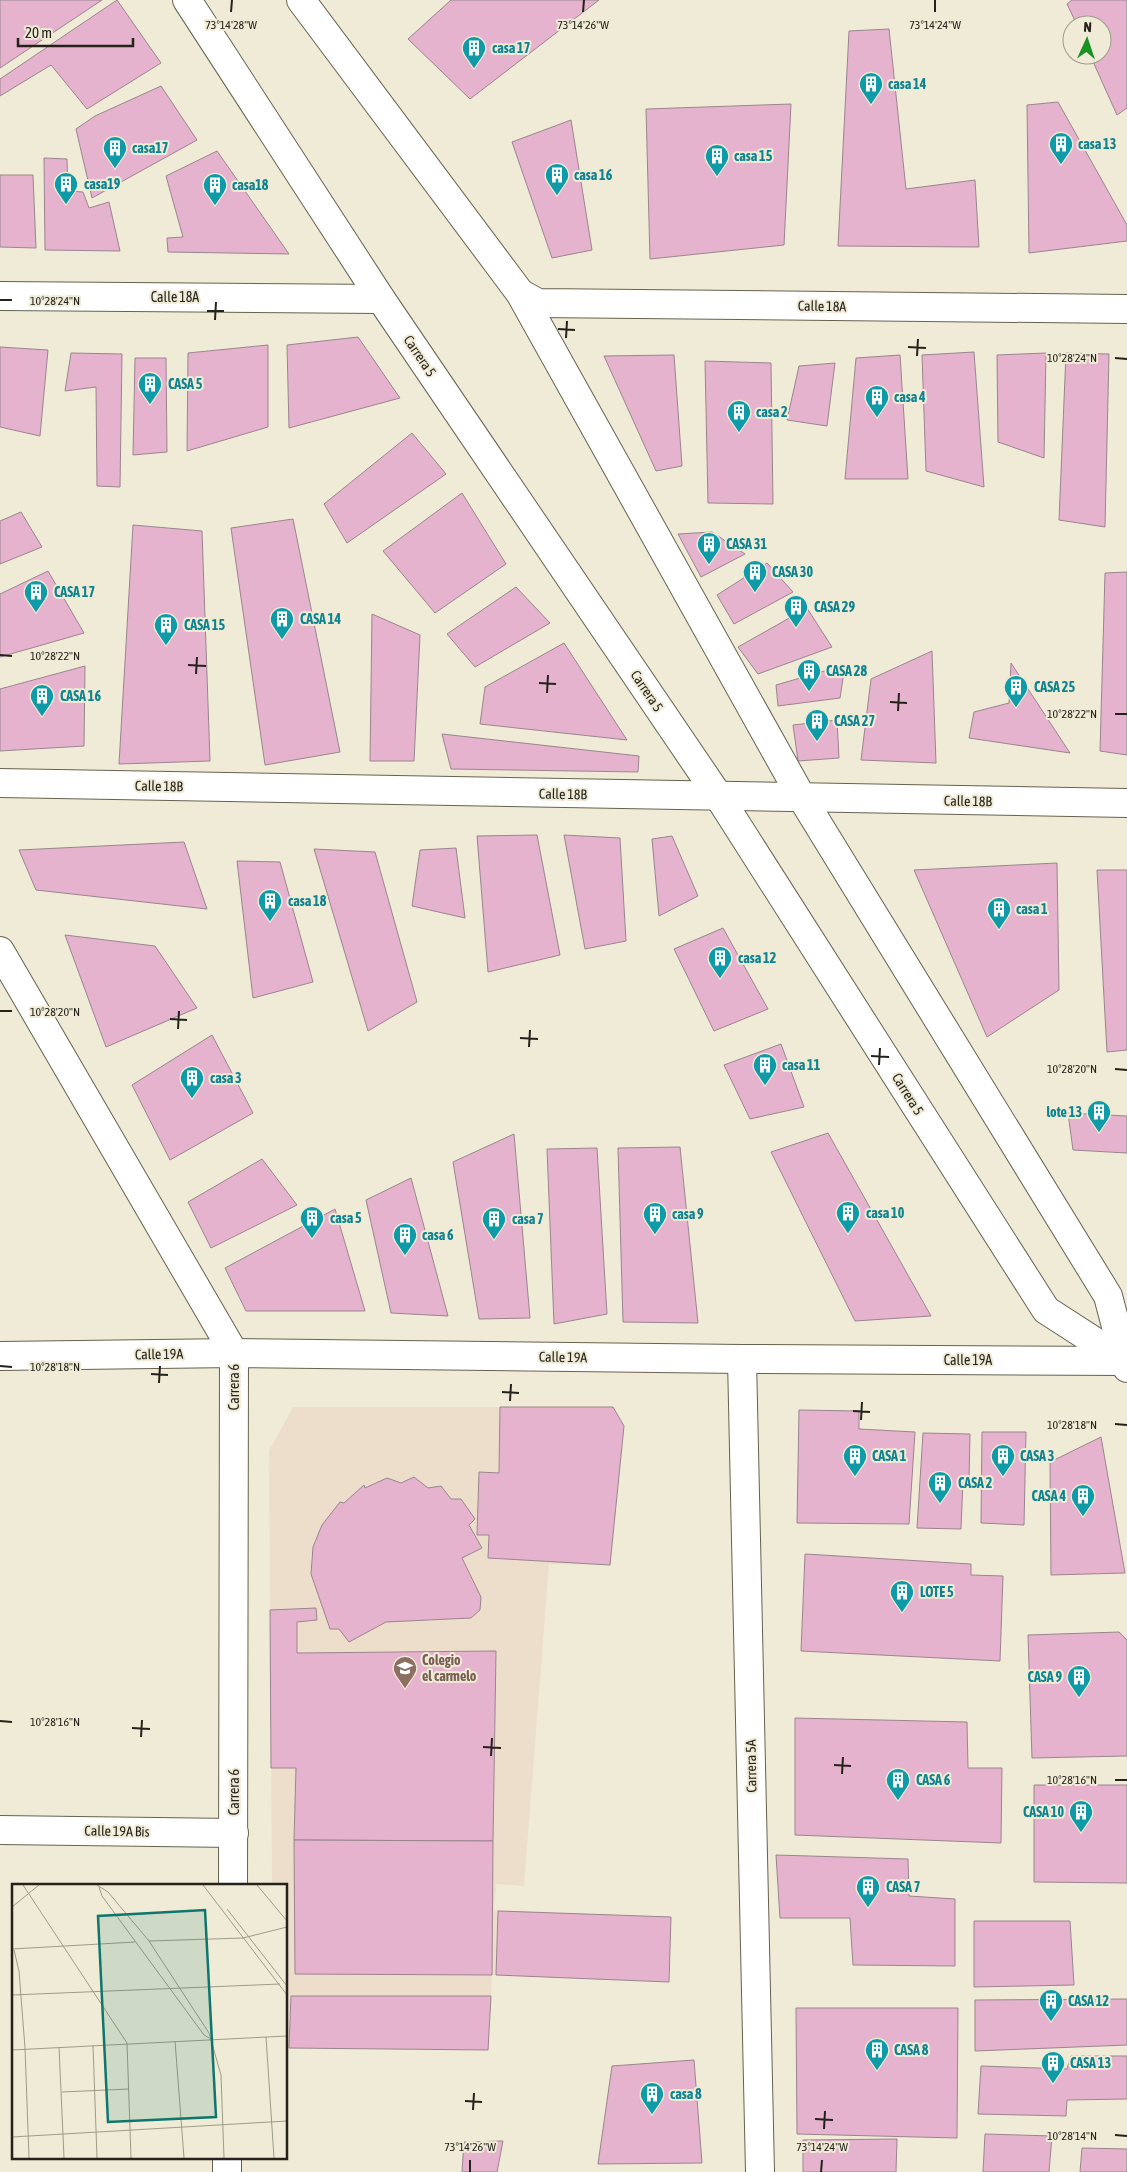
<svg xmlns="http://www.w3.org/2000/svg" width="1127" height="2172" font-family="'Asap Condensed',sans-serif">
<style>
.education{fill:#eddecb}
.building{fill:#e5b3cd;stroke:#9a858f}
.lines{fill:none;stroke-linecap:round;stroke-linejoin:round}
.minor-casing{stroke:#666250;stroke-width:30}
.minor{stroke:#fff;stroke-width:28}
.ticks{fill:none;stroke:#24221b;stroke-width:2}
.labels{text-anchor:middle;stroke-width:4;stroke-linejoin:round;paint-order:stroke}
.culture-label{font-size:14px;font-weight:bold;fill:#0d838f;stroke:#f0ebd6;text-anchor:start}
.street-label{font-size:14px;fill:#24221b;stroke:#f0ebd6}
.education-label{font-size:14px;font-weight:bold;fill:#785e54;stroke:#f0ebd6;text-anchor:start}
.inset-road{fill:none;stroke:#9e9b8b;stroke-width:1}
.view{fill:#0f766e;fill-opacity:0.15;stroke:#0f766e;stroke-width:2.5}
.inset-edge{fill:none;stroke:#24221b;stroke-width:2.5}
.ticks-label{font-size:12px;text-anchor:middle;fill:#24221b;stroke:#f0ebd6;stroke-width:4;stroke-linejoin:round;paint-order:stroke}
</style>
<rect width="100%" height="100%" fill="#f0ebd6"/>
<path class="education" d="M293,1407h320l11,19 -14,139 -61,-1 -25,322 -28,-2 -2,26 177,7 -2,65 -177,-7 -4,75 -202,-2v-162h-14l-3,-435z"/>
<g class="building">
<path d="M0,0h102l-102,68z"/>
<path d="M117,0l44,63 -74,46 -36,-44 -51,31v-17z"/>
<path d="M451,0h148l-129,99 -62,-60z"/>
<path d="M1072,0h55v108l-10,7 -27,-60h12v-30h-25l-10,-21z"/>
<path d="M889,29l17,160 69,-9 4,67 -141,-1 11,-215z"/>
<path d="M161,86l36,54 -105,58 -16,-69 19,-13z"/>
<path d="M1058,102l69,123v16l-98,12 -2,-148z"/>
<path d="M791,104l-7,141 -134,14 -4,-150z"/>
<path d="M571,120l21,130 -40,8 -40,-116z"/>
<path d="M217,151l72,103 -121,-2 -1,-14 16,-1 -17,-61z"/>
<path d="M44,158l23,1 1,32 15,1 6,16 20,-6 11,49 -75,-1z"/>
<path d="M0,175h33l3,73 -36,-1z"/>
<path d="M358,337l42,61 -111,30 -2,-83z"/>
<path d="M268,345v82l-81,24 1,-98z"/>
<path d="M0,347l48,3 -8,86 -40,-9z"/>
<path d="M974,352l10,135 -58,-16 -4,-116z"/>
<path d="M71,353l51,1 -2,133 -23,-1 -1,-99 -31,4z"/>
<path d="M1046,353l-2,105 -46,-16 -1,-87z"/>
<path d="M1066,353l43,1 -4,173 -46,-7z"/>
<path d="M674,355l8,111 -26,5 -52,-115z"/>
<path d="M900,355l8,124h-63l11,-121z"/>
<path d="M135,358h31l1,94 -34,3z"/>
<path d="M705,361l66,2 2,141 -65,-1z"/>
<path d="M835,363l-8,63 -40,-6 12,-54z"/>
<path d="M412,433l34,41 -99,69 -23,-39z"/>
<path d="M462,493l44,71 -71,49 -52,-62z"/>
<path d="M21,512l21,35 -42,17v-43z"/>
<path d="M293,519l47,233 -75,13 -34,-237z"/>
<path d="M133,525l69,6 8,230 -91,3z"/>
<path d="M712,532l33,22 -44,23 -23,-43z"/>
<path d="M767,563l26,29 -59,32 -17,-29z"/>
<path d="M48,571l36,62 -84,24v-63z"/>
<path d="M1127,572v183l-27,-4 5,-178z"/>
<path d="M516,587l34,36 -75,44 -28,-33z"/>
<path d="M807,608l25,39 -74,27 -20,-27z"/>
<path d="M372,614l48,21 -6,126h-44z"/>
<path d="M564,643l63,97 -147,-16 5,-37z"/>
<path d="M932,651l4,112 -75,-3 10,-81z"/>
<path d="M1011,663l59,90 -101,-15 5,-26 35,-9z"/>
<path d="M845,665l-5,33 -62,8 -2,-21z"/>
<path d="M85,666l-1,80 -84,5v-62z"/>
<path d="M837,720l2,38 -41,3 -5,-36z"/>
<path d="M442,734l197,22 -1,16 -187,-3z"/>
<path d="M537,835l23,120 -72,17 -11,-136z"/>
<path d="M564,835l56,3 6,103 -41,8z"/>
<path d="M672,836l26,60 -39,20 -7,-77z"/>
<path d="M184,842l23,67 -171,-19 -17,-40z"/>
<path d="M456,848l9,70 -53,-12 8,-56z"/>
<path d="M314,849l61,3 42,150 -49,29z"/>
<path d="M237,861l43,1 33,120 -60,16z"/>
<path d="M1057,863l2,127 -72,47 -73,-167z"/>
<path d="M1097,870h30v180l-20,2z"/>
<path d="M723,928l45,81 -54,22 -40,-82z"/>
<path d="M65,935l90,11 42,62 -91,39z"/>
<path d="M212,1035l41,78 -83,47 -38,-75z"/>
<path d="M781,1044l23,63 -54,12 -26,-54z"/>
<path d="M1068,1113l59,3v37l-54,-3z"/>
<path d="M828,1133l103,183 -76,5 -84,-169z"/>
<path d="M514,1134l16,184 -51,1 -26,-157z"/>
<path d="M680,1147l18,176 -75,-1 -5,-174z"/>
<path d="M597,1148l10,166 -53,10 -7,-175z"/>
<path d="M262,1159l35,46 -86,43 -23,-46z"/>
<path d="M411,1178l37,138 -57,-3 -25,-113z"/>
<path d="M335,1209l30,102h-119l-21,-43z"/>
<path d="M500,1407h113l11,19 -14,139 -122,-7 1,-23h-12l2,-63 20,1z"/>
<path d="M799,1410l60,1v18l56,3 -6,92 -112,-1z"/>
<path d="M982,1432h44l-2,93 -43,-2z"/>
<path d="M923,1433l47,1 -1,46h-6l-2,49 -44,-1z"/>
<path d="M1101,1437l24,136 -74,2 -1,-113z"/>
<path d="M414,1477l14,11 13,-2 10,13h10l14,20 -6,6 13,23 -20,10 19,39 -1,13 -9,8 -85,4 -37,20 -10,-13h-9l-19,-55 2,-27 9,-22 18,-23 4,1 20,-18 1,3 22,-10 14,5z"/>
<path d="M805,1554l166,10v11l32,1 -3,85 -199,-10z"/>
<path d="M316,1608l1,12 -20,2v31l199,-2 -3,190 -199,-1 2,-72h-25l-1,-158z"/>
<path d="M1119,1632l8,8v116l-95,2 -4,-123z"/>
<path d="M795,1718l172,4 1,46h34l-1,75 -206,-8z"/>
<path d="M1034,1785h93v98l-93,-1z"/>
<path d="M294,1840l199,1 -1,134 -197,-1z"/>
<path d="M776,1855l132,4 1,37 46,3v67l-102,-1 -3,-47h-70z"/>
<path d="M498,1911l173,6 -2,65 -173,-7z"/>
<path d="M974,1921h96l4,64 -100,2z"/>
<path d="M291,1996h200l-3,54 -199,-2z"/>
<path d="M1127,1999v46l-152,6v-51z"/>
<path d="M796,2008h162l-1,130 -160,-4z"/>
<path d="M1071,2056h56v43l-60,1 -1,16 -88,-2 3,-48 86,3z"/>
<path d="M694,2060l8,103 -104,1 14,-98z"/>
<path d="M985,2134l67,2 -3,36h-66z"/>
<path d="M897,2139l-1,33h-93v-32z"/>
<path d="M503,2141l-6,31h-35l2,-30z"/>
<path d="M1082,2148l45,1v23h-47z"/>
</g>
<g class="lines">
<g class="minor-casing">
<g id="minor">
<path d="M187,0l194,299 338,498 327,513 79,51"/>
<path d="M301,0l219,293 282,505 306,498 19,72"/>
<path d="M520,293l18,10 589,6"/>
<path d="M0,296l381,3"/>
<path d="M0,783l1127,20"/>
<path d="M0,951l234,402 -1,533"/>
<path d="M0,1356l234,-3 508,6 384,2"/>
<path d="M742,1359l18,813"/>
<path d="M0,1830l234,3"/>
<path d="M227,2172v-14"/>
</g>
</g>
<use href="#minor" class="minor"/>
</g>
<path class="ticks" d="M231,12l1,-12M583,12l1,-12M935,12v-12M0,300h12M207,311h17M215,320l1,-18M558,329l17,1M566,338l1,-17M908,347l18,1M917,356l1,-17M1115,358l12,1M0,655l12,1M188,665l18,1M196,674l1,-17M539,683l17,1M547,693l1,-18M890,702l17,1M898,711l1,-18M1115,714h12M0,1011h12M170,1019l17,1M178,1029l1,-18M520,1038l18,1M529,1047l1,-17M871,1056l18,1M879,1065l1,-17M1115,1069l12,1M0,1366l12,1M151,1374l17,1M159,1383l1,-17M502,1392l17,1M510,1401l1,-17M853,1411l17,1M861,1420l1,-18M1115,1424l12,1M0,1721l12,1M132,1728l18,1M141,1737l1,-17M483,1747l18,1M491,1756l1,-18M834,1765l17,1M842,1774l1,-17M1115,1780h12M465,2101l17,1M473,2110l1,-17M815,2119l18,1M824,2129l1,-18M1115,2135l12,1M470,2172v-12M821,2172l1,-12"/>
<defs>
<g id="building-pin" transform="scale(1.25)"><path d="M0 17L-7.5 6A9.5 9.5 0 1 1 7.5 6Z" fill="#0f9aa8" stroke="#f0ebd6"/><path d="M-4-6H4V6H1V3H-1V6H-4ZM-2.5-4.3h1.7v1.8h-1.7ZM.8-4.3h1.7v1.8H.8ZM-2.5-1h1.7V.8h-1.7ZM.8-1h1.7V.8H.8Z" fill="#fff"/></g>
<g id="school-pin" transform="scale(1.25)"><path d="M0 17L-7.5 6A9.5 9.5 0 1 1 7.5 6Z" fill="#8d6e63" stroke="#f0ebd6"/><path d="M0-5L7-2L0 1L-7-2ZM-4 1L0 2.5L4 1V4Q0 6-4 4Z" fill="#fff"/></g>
</defs>
<g fill-rule="evenodd">
<use href="#building-pin" x="474" y="48"/>
<use href="#building-pin" x="871" y="84"/>
<use href="#building-pin" x="1061" y="144"/>
<use href="#building-pin" x="115" y="148"/>
<use href="#building-pin" x="717" y="156"/>
<use href="#building-pin" x="557" y="175"/>
<use href="#building-pin" x="66" y="184"/>
<use href="#building-pin" x="215" y="185"/>
<use href="#building-pin" x="150" y="384"/>
<use href="#building-pin" x="877" y="397"/>
<use href="#building-pin" x="739" y="412"/>
<use href="#building-pin" x="709" y="544"/>
<use href="#building-pin" x="755" y="572"/>
<use href="#building-pin" x="36" y="592"/>
<use href="#building-pin" x="796" y="607"/>
<use href="#building-pin" x="282" y="619"/>
<use href="#building-pin" x="166" y="625"/>
<use href="#building-pin" x="809" y="671"/>
<use href="#building-pin" x="1016" y="687"/>
<use href="#building-pin" x="42" y="696"/>
<use href="#building-pin" x="817" y="721"/>
<use href="#building-pin" x="270" y="901"/>
<use href="#building-pin" x="999" y="909"/>
<use href="#building-pin" x="720" y="958"/>
<use href="#building-pin" x="765" y="1065"/>
<use href="#building-pin" x="192" y="1078"/>
<use href="#building-pin" x="1099" y="1112"/>
<use href="#building-pin" x="848" y="1213"/>
<use href="#building-pin" x="655" y="1214"/>
<use href="#building-pin" x="312" y="1218"/>
<use href="#building-pin" x="494" y="1219"/>
<use href="#building-pin" x="405" y="1235"/>
<use href="#building-pin" x="855" y="1456"/>
<use href="#building-pin" x="1003" y="1456"/>
<use href="#building-pin" x="940" y="1483"/>
<use href="#building-pin" x="1083" y="1496"/>
<use href="#building-pin" x="902" y="1592"/>
<use href="#school-pin" x="405" y="1668"/>
<use href="#building-pin" x="1079" y="1677"/>
<use href="#building-pin" x="898" y="1780"/>
<use href="#building-pin" x="1081" y="1812"/>
<use href="#building-pin" x="868" y="1887"/>
<use href="#building-pin" x="1051" y="2001"/>
<use href="#building-pin" x="877" y="2050"/>
<use href="#building-pin" x="1053" y="2063"/>
<use href="#building-pin" x="652" y="2094"/>
</g>
<g class="labels">
<g class="culture-label">
<text x="492" y="53">casa 17</text>
<text x="888" y="89">casa 14</text>
<text x="1078" y="149">casa 13</text>
<text x="132" y="153">casa17</text>
<text x="734" y="161">casa 15</text>
<text x="574" y="180">casa 16</text>
<text x="84" y="189">casa19</text>
<text x="232" y="190">casa18</text>
<text x="168" y="389">CASA 5</text>
<text x="894" y="402">casa 4</text>
<text x="756" y="417">casa 2</text>
<text x="726" y="549">CASA 31</text>
<text x="772" y="577">CASA 30</text>
<text x="54" y="597">CASA 17</text>
<text x="814" y="612">CASA 29</text>
<text x="300" y="624">CASA 14</text>
<text x="184" y="630">CASA 15</text>
<text x="826" y="676">CASA 28</text>
<text x="1034" y="692">CASA 25</text>
<text x="60" y="701">CASA 16</text>
<text x="834" y="726">CASA 27</text>
<text x="288" y="906">casa 18</text>
<text x="1016" y="914">casa 1</text>
<text x="738" y="963">casa 12</text>
<text x="782" y="1070">casa 11</text>
<text x="210" y="1083">casa 3</text>
<text x="1082" y="1117" text-anchor="end">lote 13</text>
<text x="866" y="1218">casa 10</text>
<text x="672" y="1219">casa 9</text>
<text x="330" y="1223">casa 5</text>
<text x="512" y="1224">casa 7</text>
<text x="422" y="1240">casa 6</text>
<text x="872" y="1461">CASA 1</text>
<text x="1020" y="1461">CASA 3</text>
<text x="958" y="1488">CASA 2</text>
<text x="1066" y="1501" text-anchor="end">CASA 4</text>
<text x="920" y="1597">LOTE 5</text>
<text x="1062" y="1682" text-anchor="end">CASA 9</text>
<text x="916" y="1785">CASA 6</text>
<text x="1064" y="1817" text-anchor="end">CASA 10</text>
<text x="886" y="1892">CASA 7</text>
<text x="1068" y="2006">CASA 12</text>
<text x="894" y="2055">CASA 8</text>
<text x="1070" y="2068">CASA 13</text>
<text x="670" y="2099">casa 8</text>
</g>
<g class="street-label">
<text x="175" y="302">Calle 18A</text>
<text transform="translate(822 306) rotate(1)" y="5">Calle 18A</text>
<text transform="translate(420 356) rotate(56)" y="5">Carrera 5</text>
<text transform="translate(647 691) rotate(56)" y="5">Carrera 5</text>
<text transform="translate(159 786) rotate(1)" y="5">Calle 18B</text>
<text transform="translate(563 794) rotate(1)" y="5">Calle 18B</text>
<text transform="translate(968 801) rotate(1)" y="5">Calle 18B</text>
<text transform="translate(908 1094) rotate(58)" y="5">Carrera 5</text>
<text transform="translate(159 1354) rotate(-1)" y="5">Calle 19A</text>
<text transform="translate(563 1357) rotate(1)" y="5">Calle 19A</text>
<text x="968" y="1365">Calle 19A</text>
<text transform="translate(234 1387) rotate(-90)" y="5">Carrera 6</text>
<text transform="translate(751 1766) rotate(-91)" y="5">Carrera 5A</text>
<text transform="translate(234 1792) rotate(-90)" y="5">Carrera 6</text>
<text transform="translate(117 1831) rotate(1)" y="5">Calle 19A Bis</text>
</g>
<g class="education-label">
<text x="422" y="1665">Colegio<tspan x="422" dy="16">el carmelo</tspan></text>
</g>
</g>
<g transform="translate(12 1884)">
<rect width="275" height="275" fill="#f0ebd6"/>
<path class="inset-road" d="M11,1l104,158 4,115M85,1l11,7 41,49 60,92 12,42 3,83M191,1l84,110M245,1l30,36M87,3l3,9 102,139 7,4M0,23l27,-22M215,25l60,77M137,57l94,-3 44,-11M0,65l123,-7M2,66l5,21 6,77 4,110M0,111l268,-11M254,153l8,121M163,157l9,117M81,161l4,113M47,163l5,111M0,166l275,-14M50,208l67,-3M0,253l275,-16"/>
<path class="view" d="M193,26l11,207 -108,5 -10,-206z"/>
<rect width="275" height="275" class="inset-edge"/>
</g>
<g class="ticks-label">
<text x="231" y="29">73°14'28"W</text>
<text x="583" y="29">73°14'26"W</text>
<text x="935" y="29">73°14'24"W</text>
<text x="55" y="305">10°28'24"N</text>
<text x="1072" y="362">10°28'24"N</text>
<text x="55" y="660">10°28'22"N</text>
<text x="1072" y="718">10°28'22"N</text>
<text x="55" y="1016">10°28'20"N</text>
<text x="1072" y="1073">10°28'20"N</text>
<text x="55" y="1371">10°28'18"N</text>
<text x="1072" y="1429">10°28'18"N</text>
<text x="55" y="1726">10°28'16"N</text>
<text x="1072" y="1784">10°28'16"N</text>
<text x="1072" y="2140">10°28'14"N</text>
<text x="470" y="2151">73°14'26"W</text>
<text x="822" y="2151">73°14'24"W</text>
</g>
<g transform="translate(1087 40) rotate(3)"><circle r="24" fill="#f0ebd6" stroke="#9e9b8b"/>
<path d="M0-4L9 19L0 12L-9 19Z" fill="#189323"/>
<text y="-8" font-size="14" font-weight="bold" text-anchor="middle" fill="#24221b">N</text>
</g>
<path d="M18 38v8h115v-8" fill="none" stroke="#24221b" stroke-width="2.5"/>
<text x="25" y="38" font-size="15" fill="#24221b" stroke="#f0ebd6" stroke-width="4" paint-order="stroke">20 m</text>
</svg>
